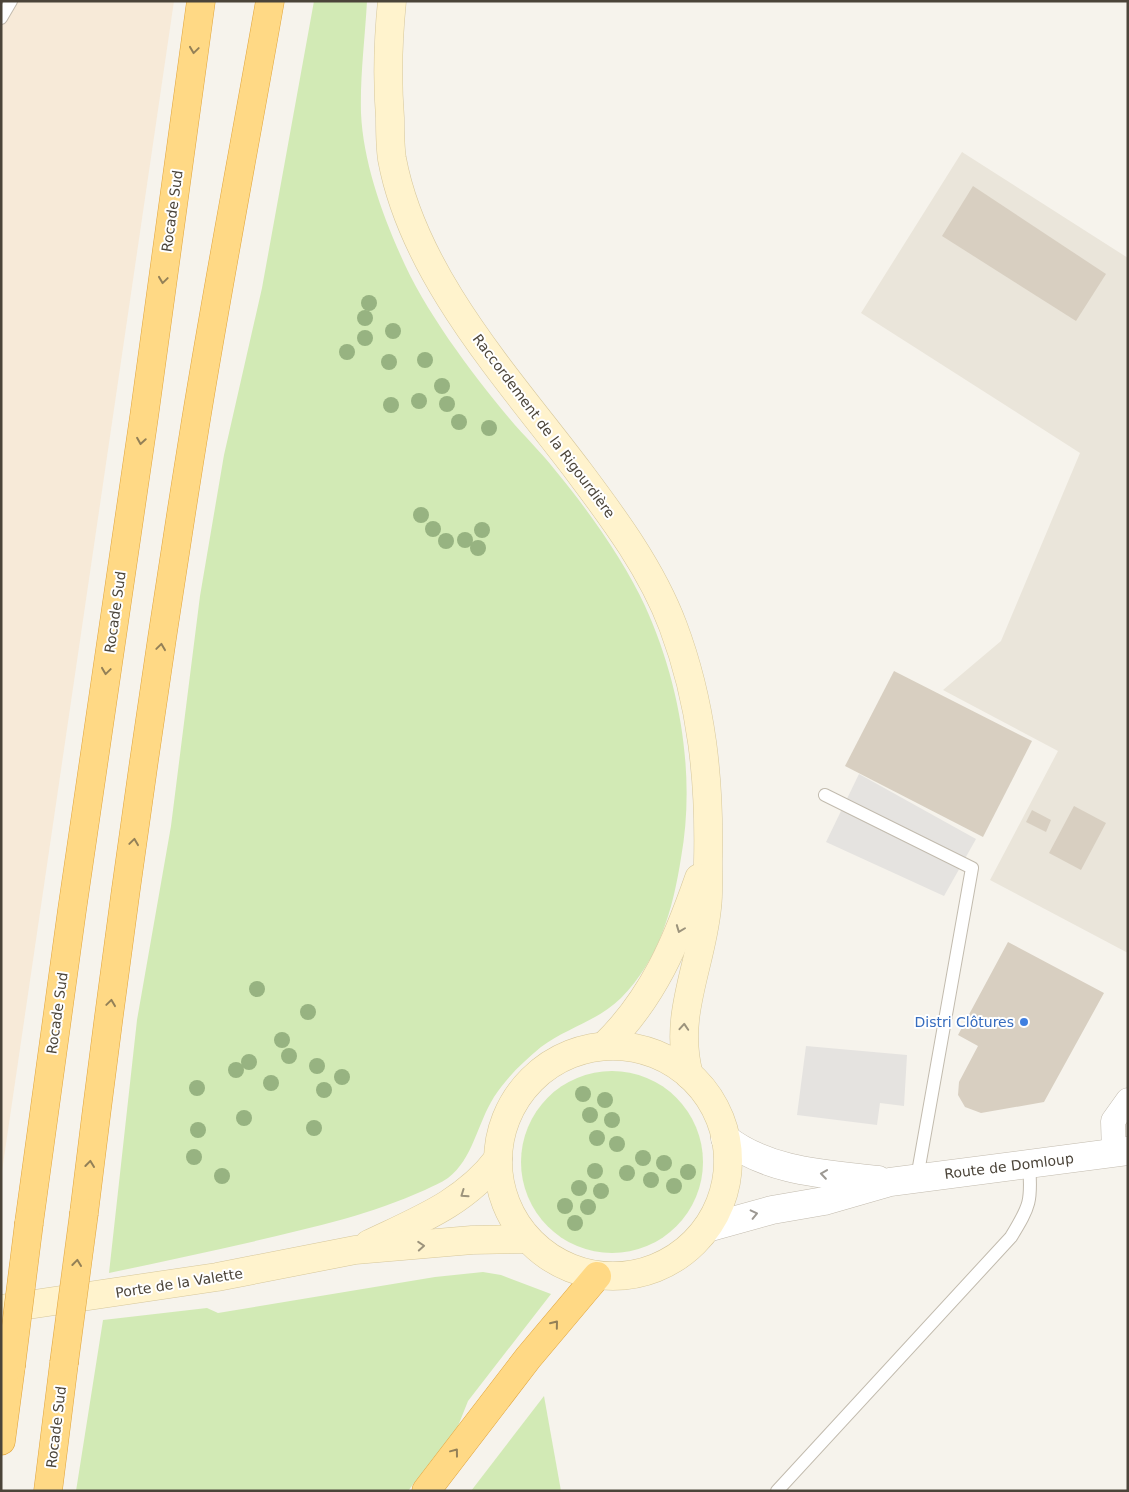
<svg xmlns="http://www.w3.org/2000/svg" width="1129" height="1492" font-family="'DejaVu Sans',sans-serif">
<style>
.residential{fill:#eae5da}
.commercial{fill:#f7ead8}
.green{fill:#d2eab5}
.parking{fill:#e5e3e0}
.building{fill:#d8cfc1}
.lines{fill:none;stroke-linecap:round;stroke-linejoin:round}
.service-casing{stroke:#c2bbae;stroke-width:14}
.minor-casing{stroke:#c2bbae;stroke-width:25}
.tertiary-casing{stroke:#c2bbae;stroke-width:29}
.secondary-casing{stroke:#d6c79b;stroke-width:29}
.trunk-casing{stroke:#e0a43c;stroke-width:29}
.service{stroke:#fff;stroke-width:12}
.minor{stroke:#fff;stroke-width:24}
.tertiary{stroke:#fff;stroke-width:28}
.secondary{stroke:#fff3cd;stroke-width:28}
.trunk{stroke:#ffd985;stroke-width:28}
.trunk-bridge-casing{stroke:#e0a43c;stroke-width:29;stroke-linecap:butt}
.trunk-bridge{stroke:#ffd985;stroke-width:28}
.tree{fill:#97b381}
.oneway{stroke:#938057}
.oneway2{stroke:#9c937c}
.oneway3{stroke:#9c9892}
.shop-dot{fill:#3f7fe0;stroke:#fff;stroke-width:2}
.labels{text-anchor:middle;stroke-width:4;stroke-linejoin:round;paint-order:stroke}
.street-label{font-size:14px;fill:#4b4439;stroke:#fff}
.shop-label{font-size:14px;fill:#366cbe;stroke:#fff;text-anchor:end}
</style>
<rect width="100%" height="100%" fill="#f6f3ec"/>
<path class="residential" d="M962,152l166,106v695l-138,-73 68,-129 -115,-61 58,-49 79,-188 -219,-140z"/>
<path class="commercial" d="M1,1h173l-173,1177z"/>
<g class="green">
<path d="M314,1h53c-2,37 -7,75 -6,112 2,47 20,98 39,141 24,56 70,117 109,164 15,18 32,34 46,52 31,37 70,92 90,136 35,77 51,169 36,252 -8,51 -22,102 -60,140 -23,23 -55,30 -80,49 -18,15 -34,30 -47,50 -17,27 -21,62 -46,81 -7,5 -16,8 -23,12 -27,12 -53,21 -81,29 -78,21 -156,37 -235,54l28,-253 34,-194 29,-230 24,-141 38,-167z"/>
<circle cx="612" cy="1162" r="91"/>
<path d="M483,1272l18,3 50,19 -83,107 -10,25 -50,65h-332l27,-171 104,-12 11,5 217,-36z"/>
<path d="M544,1396l17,95h-90z"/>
</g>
<g class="parking">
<path d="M859,774l117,65 -32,57 -118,-54z"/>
<path d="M806,1046l101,9 -3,51 -24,-3 -3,22 -80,-10z"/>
</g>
<g class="building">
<path d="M973,186l133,88 -30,47 -134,-85z"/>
<path d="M894,671l138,70 -49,96 -138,-71z"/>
<path d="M1074,806l32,17 -25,47 -32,-17z"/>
<path d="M1032,810l19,10 -5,12 -20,-10z"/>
<path d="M1008,942l96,51 -60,109 -63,11 -16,-6 -7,-12 1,-13 19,-36 -20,-11z"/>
</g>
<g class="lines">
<g class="service-casing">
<g id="service">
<path d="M1,18l10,-17"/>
<path d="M825,795l147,73 -55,310"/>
<path d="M777,1491l234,-254c19,-31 21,-36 18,-73"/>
</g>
</g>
<g class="minor-casing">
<path id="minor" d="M1114,1153l-1,-32 15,-21"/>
</g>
<g class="tertiary-casing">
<g id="tertiary">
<path d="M725,1138c43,34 101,36 153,42"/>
<path d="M707,1228l65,-18 52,-9 66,-19 238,-31"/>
</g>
</g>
<g class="secondary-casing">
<g id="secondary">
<path d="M392,1c-4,39 -5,78 -2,117 0,13 0,28 2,41 22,118 117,220 187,313 36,48 73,98 94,154 29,77 37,155 35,236 0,15 1,31 -1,46 -6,59 -34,107 -18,167"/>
<circle cx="613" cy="1161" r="115"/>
<path d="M604,1046c49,-47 73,-105 95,-168"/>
<path d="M369,1244c48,-23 96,-41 129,-85"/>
<path d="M1,1309l216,-32 138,-27 117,-10 55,-1"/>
</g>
</g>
<g class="trunk-casing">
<g id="trunk">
<path d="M84,1213c32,-263 69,-526 111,-787 23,-142 50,-283 75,-425"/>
<path d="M29,1223l43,-313 72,-493 57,-416"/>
<path d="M1,1441l10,-75"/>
<path d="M48,1491l16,-128"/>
<path d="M426,1491l102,-133 69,-82"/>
</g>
</g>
<use href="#service" class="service"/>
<use href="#minor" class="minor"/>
<use href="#tertiary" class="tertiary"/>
<use href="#secondary" class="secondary"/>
<use href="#trunk" class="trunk"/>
<g class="trunk-bridge-casing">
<g id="trunk-bridge">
<path d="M64,1363l20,-150"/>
<path d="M11,1366l18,-143"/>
</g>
</g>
<use href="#trunk-bridge" class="trunk-bridge"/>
</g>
<g class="tree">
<circle cx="369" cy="303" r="8"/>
<circle cx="365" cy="318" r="8"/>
<circle cx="393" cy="331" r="8"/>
<circle cx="365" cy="338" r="8"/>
<circle cx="347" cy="352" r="8"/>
<circle cx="425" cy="360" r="8"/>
<circle cx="389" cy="362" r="8"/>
<circle cx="442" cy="386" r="8"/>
<circle cx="419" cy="401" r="8"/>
<circle cx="447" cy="404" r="8"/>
<circle cx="391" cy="405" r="8"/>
<circle cx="459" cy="422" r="8"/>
<circle cx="489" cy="428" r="8"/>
<circle cx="421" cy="515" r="8"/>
<circle cx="433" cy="529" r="8"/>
<circle cx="482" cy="530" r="8"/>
<circle cx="465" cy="540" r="8"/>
<circle cx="446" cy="541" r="8"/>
<circle cx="478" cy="548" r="8"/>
<circle cx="257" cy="989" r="8"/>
<circle cx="308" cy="1012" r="8"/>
<circle cx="282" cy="1040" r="8"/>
<circle cx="289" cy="1056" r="8"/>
<circle cx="249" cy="1062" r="8"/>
<circle cx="317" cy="1066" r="8"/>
<circle cx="236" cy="1070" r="8"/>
<circle cx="342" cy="1077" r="8"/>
<circle cx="271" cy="1083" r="8"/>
<circle cx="197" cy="1088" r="8"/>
<circle cx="324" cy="1090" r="8"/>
<circle cx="583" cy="1094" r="8"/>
<circle cx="605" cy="1100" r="8"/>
<circle cx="590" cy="1115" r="8"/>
<circle cx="244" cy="1118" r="8"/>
<circle cx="612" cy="1120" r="8"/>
<circle cx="314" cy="1128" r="8"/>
<circle cx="198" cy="1130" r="8"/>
<circle cx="597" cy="1138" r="8"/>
<circle cx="617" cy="1144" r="8"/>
<circle cx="194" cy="1157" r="8"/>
<circle cx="643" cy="1158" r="8"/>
<circle cx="664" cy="1163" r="8"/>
<circle cx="595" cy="1171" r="8"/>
<circle cx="688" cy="1172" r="8"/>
<circle cx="627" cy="1173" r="8"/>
<circle cx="222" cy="1176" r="8"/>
<circle cx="651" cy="1180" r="8"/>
<circle cx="674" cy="1186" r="8"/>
<circle cx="579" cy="1188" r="8"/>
<circle cx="601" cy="1191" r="8"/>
<circle cx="565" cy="1206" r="8"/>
<circle cx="588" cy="1207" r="8"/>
<circle cx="575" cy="1223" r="8"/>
</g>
<defs><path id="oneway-chevron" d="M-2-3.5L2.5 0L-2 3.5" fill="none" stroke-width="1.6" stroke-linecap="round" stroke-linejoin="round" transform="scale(1.25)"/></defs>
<g class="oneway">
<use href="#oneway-chevron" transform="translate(194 50) rotate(98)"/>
<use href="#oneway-chevron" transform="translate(163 280) rotate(98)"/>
<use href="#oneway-chevron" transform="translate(141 441) rotate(99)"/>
<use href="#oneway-chevron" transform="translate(161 647) rotate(-82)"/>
<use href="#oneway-chevron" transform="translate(106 671) rotate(98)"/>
<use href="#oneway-chevron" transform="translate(134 842) rotate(-82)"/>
<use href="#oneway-chevron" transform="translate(111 1003) rotate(-82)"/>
<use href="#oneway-chevron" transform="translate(90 1164) rotate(-83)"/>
<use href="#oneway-chevron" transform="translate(77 1263) rotate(-83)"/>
<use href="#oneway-chevron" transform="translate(555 1324) rotate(-51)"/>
<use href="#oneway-chevron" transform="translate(455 1452) rotate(-53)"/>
</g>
<g class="oneway2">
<use href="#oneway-chevron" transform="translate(680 929) rotate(111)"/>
<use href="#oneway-chevron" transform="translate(684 1027) rotate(-86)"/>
<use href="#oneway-chevron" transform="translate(464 1194) rotate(145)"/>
<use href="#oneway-chevron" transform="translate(421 1246) rotate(-4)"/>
</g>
<g class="oneway3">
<use href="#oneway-chevron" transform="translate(824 1174) rotate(-172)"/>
<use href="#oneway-chevron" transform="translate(754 1214) rotate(-13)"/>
</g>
<circle class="shop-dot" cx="1024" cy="1022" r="5"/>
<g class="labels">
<g class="street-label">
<text transform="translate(172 211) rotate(-82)" y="5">Rocade Sud</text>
<text transform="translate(544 426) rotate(53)" y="5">Raccordement de la Rigourdière</text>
<text transform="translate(115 612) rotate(-82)" y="5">Rocade Sud</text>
<text transform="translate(57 1013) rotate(-82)" y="5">Rocade Sud</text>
<text transform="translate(1009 1166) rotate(-7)" y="5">Route de Domloup</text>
<text transform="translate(179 1283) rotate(-9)" y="5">Porte de la Valette</text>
<text transform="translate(56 1427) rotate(-83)" y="5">Rocade Sud</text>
</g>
<g class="shop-label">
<text x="1014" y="1027">Distri Clôtures</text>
</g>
</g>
<rect width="1129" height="1492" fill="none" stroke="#4b4439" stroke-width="5"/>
</svg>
